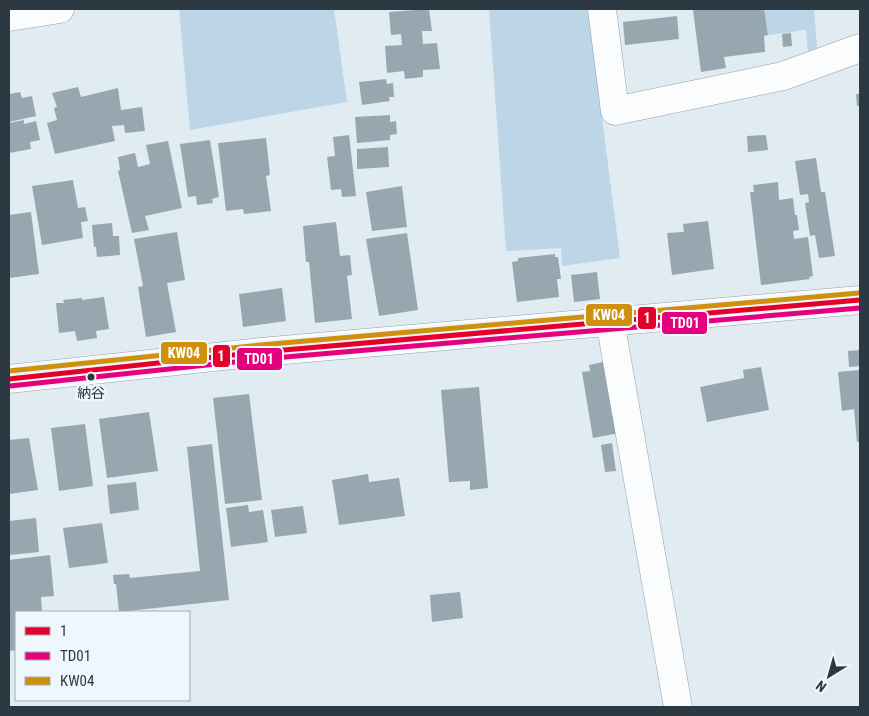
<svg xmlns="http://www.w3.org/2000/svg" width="869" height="716" font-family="'Roboto Condensed','Noto Sans JP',sans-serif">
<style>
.green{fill:#bcd6e7}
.building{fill:#97a7b0}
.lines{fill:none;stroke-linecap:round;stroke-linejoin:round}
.minor-casing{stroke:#96a0a7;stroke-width:29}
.major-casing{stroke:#96a0a7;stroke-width:29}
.minor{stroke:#fafcfd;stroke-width:28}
.major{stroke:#fafcfd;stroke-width:28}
.bus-1-casing{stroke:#f0f7fc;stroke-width:9}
.bus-2-casing{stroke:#f0f7fc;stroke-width:9}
.bus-3-casing{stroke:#f0f7fc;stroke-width:9}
.bus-1{stroke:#e4002b;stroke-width:5}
.bus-2{stroke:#e5007d;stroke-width:5}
.bus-3{stroke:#ce900d;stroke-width:5}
.bus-dot{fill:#2c3942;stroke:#f0f7fc;stroke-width:2}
.labels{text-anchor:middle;stroke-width:5;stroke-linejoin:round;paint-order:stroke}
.bus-label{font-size:14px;fill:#2c3942;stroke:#f0f7fc}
.line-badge{stroke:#f0f7fc;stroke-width:2}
.badge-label{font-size:14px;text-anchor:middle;font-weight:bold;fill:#fff}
</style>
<rect width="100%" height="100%" fill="#e0ebf2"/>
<g class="green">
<path d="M179,9h155l13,93 -157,28z"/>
<path d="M489,9h99l32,249 -58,8 -1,-18 -55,3z"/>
<path d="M764,9h50l3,39 -9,4 -2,-22 -38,5z"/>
</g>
<g class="building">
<path d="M429,9l3,22h-10l1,13 14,-1 3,26 -17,1v7l-18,2 -1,-8 -17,2 -2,-27 17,-1 -1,-11 -10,1 -2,-23z"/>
<path d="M705,9h59l4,26 -4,1 1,16 -41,5 2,11 -25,4 -8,-62z"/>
<path d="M677,16l2,23 -54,6 -2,-23z"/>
<path d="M791,33l1,13 -9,1 -1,-13z"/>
<path d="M386,79l1,5 6,-1 1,14h-5l1,4 -28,4 -3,-23z"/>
<path d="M78,87l3,10 37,-9 3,22 21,-3 3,24 -20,2 -1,-8 -12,1 3,15 -60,13 -8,-31 10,-3 -3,-12 3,-1 -5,-14z"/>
<path d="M20,92l2,6 10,-2 4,20 -27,6v-28z"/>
<path d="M856,94h4v12h-3z"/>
<path d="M390,115v7l6,-1 1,13 -7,1v5l-33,3 -2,-26z"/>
<path d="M24,120v4l12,-3 4,19 -10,2 1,7 -22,4v-30z"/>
<path d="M349,135l7,61 -14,1 -1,-8 -10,1 -4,-33 8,-1 -2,-19z"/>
<path d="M766,135l2,15 -20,2 -1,-16z"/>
<path d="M266,138l4,37 -4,1 5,35 -27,3 -1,-5 -17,2 -8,-68z"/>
<path d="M210,140l9,57 -7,2 1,4 -16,2 -1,-9 -8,1 -8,-53z"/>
<path d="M168,141l14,67 -37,8 4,14 -17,3 -14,-62 2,-1 -2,-13 17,-4 3,14 12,-3 -4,-19z"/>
<path d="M388,147l1,20 -32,2v-20z"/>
<path d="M816,158l5,34h4l10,64 -16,2 -4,-23 -5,1 -5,-33 4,-1 -1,-8 -8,1 -5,-34z"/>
<path d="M73,180l5,28 7,-1 3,14 -7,1 2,16 -41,7 -10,-59z"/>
<path d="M778,182l1,18 14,-2 2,17h2l2,15 -6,1 1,8 14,-2 5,39 -4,1 1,2 -49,6 -11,-93h4l-1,-7z"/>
<path d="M402,186l5,41 -35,4 -6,-39z"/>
<path d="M31,212l8,62 -30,4v-63z"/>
<path d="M708,221l6,48 -42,6 -5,-42 17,-1 -1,-8z"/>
<path d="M336,222l4,34 10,-1 2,20 -5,1 5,43 -37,4 -6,-61h-3l-3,-36z"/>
<path d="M112,223l1,13h6l1,19 -23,2 -1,-10h-2l-2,-22z"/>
<path d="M177,232l8,48 -18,3 9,49 -30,5 -8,-50 5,-1 -9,-47z"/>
<path d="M407,233l11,77 -39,6 -13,-77z"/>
<path d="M555,254v3h3l3,22h-4l2,18 -42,5 -5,-40 6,-1v-3z"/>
<path d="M597,272l3,27 -26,3 -3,-27z"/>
<path d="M282,288l4,33 -43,6 -4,-33z"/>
<path d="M104,297l5,32 -13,2 1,7 -20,3 -2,-10 -16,2 -3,-30h8l-1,-3 19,-2v2z"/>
<path d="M860,350v16l-11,1 -1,-16z"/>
<path d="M603,362v5h5l11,66 -26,5 -11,-66 8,-1 -1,-6z"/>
<path d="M761,367l8,43 -62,12 -7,-35 44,-9 -1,-8z"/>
<path d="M860,370v72h-3l-3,-33 -12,2 -4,-39z"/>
<path d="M479,387l9,101 -18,2v-9l-21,1 -8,-92z"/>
<path d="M249,394l13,106 -37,4 -12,-106z"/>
<path d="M149,412l9,59 -51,7 -8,-59z"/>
<path d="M85,424l8,62 -34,5 -8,-63z"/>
<path d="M29,438l9,52 -29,4v-54z"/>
<path d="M612,443l4,28 -11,1 -4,-27z"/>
<path d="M212,444l17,156 -110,12 -3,-28h-2l-1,-9 16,-1 1,4 70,-7 -13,-124z"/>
<path d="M368,474l1,8 30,-4 6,38 -66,9 -7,-45z"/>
<path d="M136,482l3,28 -29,4 -3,-29z"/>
<path d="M248,505l1,7 14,-2 5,32 -37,5 -5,-39z"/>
<path d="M303,506l4,27 -32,4 -4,-27z"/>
<path d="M36,518l3,34 -30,3v-34z"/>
<path d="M102,523l6,40 -39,5 -6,-40z"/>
<path d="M50,555l4,41 -13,1 1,15h-26v38l-7,1v-91z"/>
<path d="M460,592l3,26 -31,4 -2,-27z"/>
</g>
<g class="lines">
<g class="minor-casing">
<g id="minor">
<path d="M602,9l13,102 168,-35 77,-28"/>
<path d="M9,17l51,-8"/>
<path d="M610,321l68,386"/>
</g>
</g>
<g class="major-casing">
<path id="major" d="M9,379l252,-27 599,-52"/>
</g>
<use href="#minor" class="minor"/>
<use href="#major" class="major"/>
<g class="bus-1-casing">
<path id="bus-1" d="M9,379l252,-27 599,-52"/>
</g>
<g class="bus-2-casing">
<path id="bus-2" d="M10,386l252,-27 598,-51"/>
</g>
<g class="bus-3-casing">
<path id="bus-3" d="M9,371l251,-26 599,-52"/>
</g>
<use href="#bus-1" class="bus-1"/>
<use href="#bus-2" class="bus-2"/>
<use href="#bus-3" class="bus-3"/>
</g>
<circle class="bus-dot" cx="91" cy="377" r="4.5"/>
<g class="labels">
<g class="bus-label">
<text x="91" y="398">納谷</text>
</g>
</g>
<g class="line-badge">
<rect x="585" y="303" width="48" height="24" rx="5" fill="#ce900d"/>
<rect x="637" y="306" width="20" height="24" rx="5" fill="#e4002b"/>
<rect x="661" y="311" width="47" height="24" rx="5" fill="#e5007d"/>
<rect x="160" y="341" width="48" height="24" rx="5" fill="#ce900d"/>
<rect x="212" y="344" width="19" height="24" rx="5" fill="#e4002b"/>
<rect x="236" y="347" width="47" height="24" rx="5" fill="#e5007d"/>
</g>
<g class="badge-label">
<text x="609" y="320">KW04</text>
<text x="647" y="323">1</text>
<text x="685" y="328">TD01</text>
<text x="184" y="358">KW04</text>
<text x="221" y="361">1</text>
<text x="259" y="364">TD01</text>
</g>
<rect width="869" height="716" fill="none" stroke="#2c3942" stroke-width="20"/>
<rect x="15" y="611" width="175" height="90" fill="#f0f7fc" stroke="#a2abb2"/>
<rect x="25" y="627" width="25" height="8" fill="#e4002b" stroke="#a2abb2"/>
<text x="60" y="636" font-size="15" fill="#2c3942">1</text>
<rect x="25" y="652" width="25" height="8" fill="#e5007d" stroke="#a2abb2"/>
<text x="60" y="661" font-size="15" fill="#2c3942">TD01</text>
<rect x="25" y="677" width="25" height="8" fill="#ce900d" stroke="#a2abb2"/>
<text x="60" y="686" font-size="15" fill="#2c3942">KW04</text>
<g transform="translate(829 676) rotate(217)" stroke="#f0f7fc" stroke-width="4" paint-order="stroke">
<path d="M0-4L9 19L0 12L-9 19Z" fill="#2c3942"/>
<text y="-8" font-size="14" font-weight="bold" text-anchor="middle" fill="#2c3942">N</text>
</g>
</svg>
